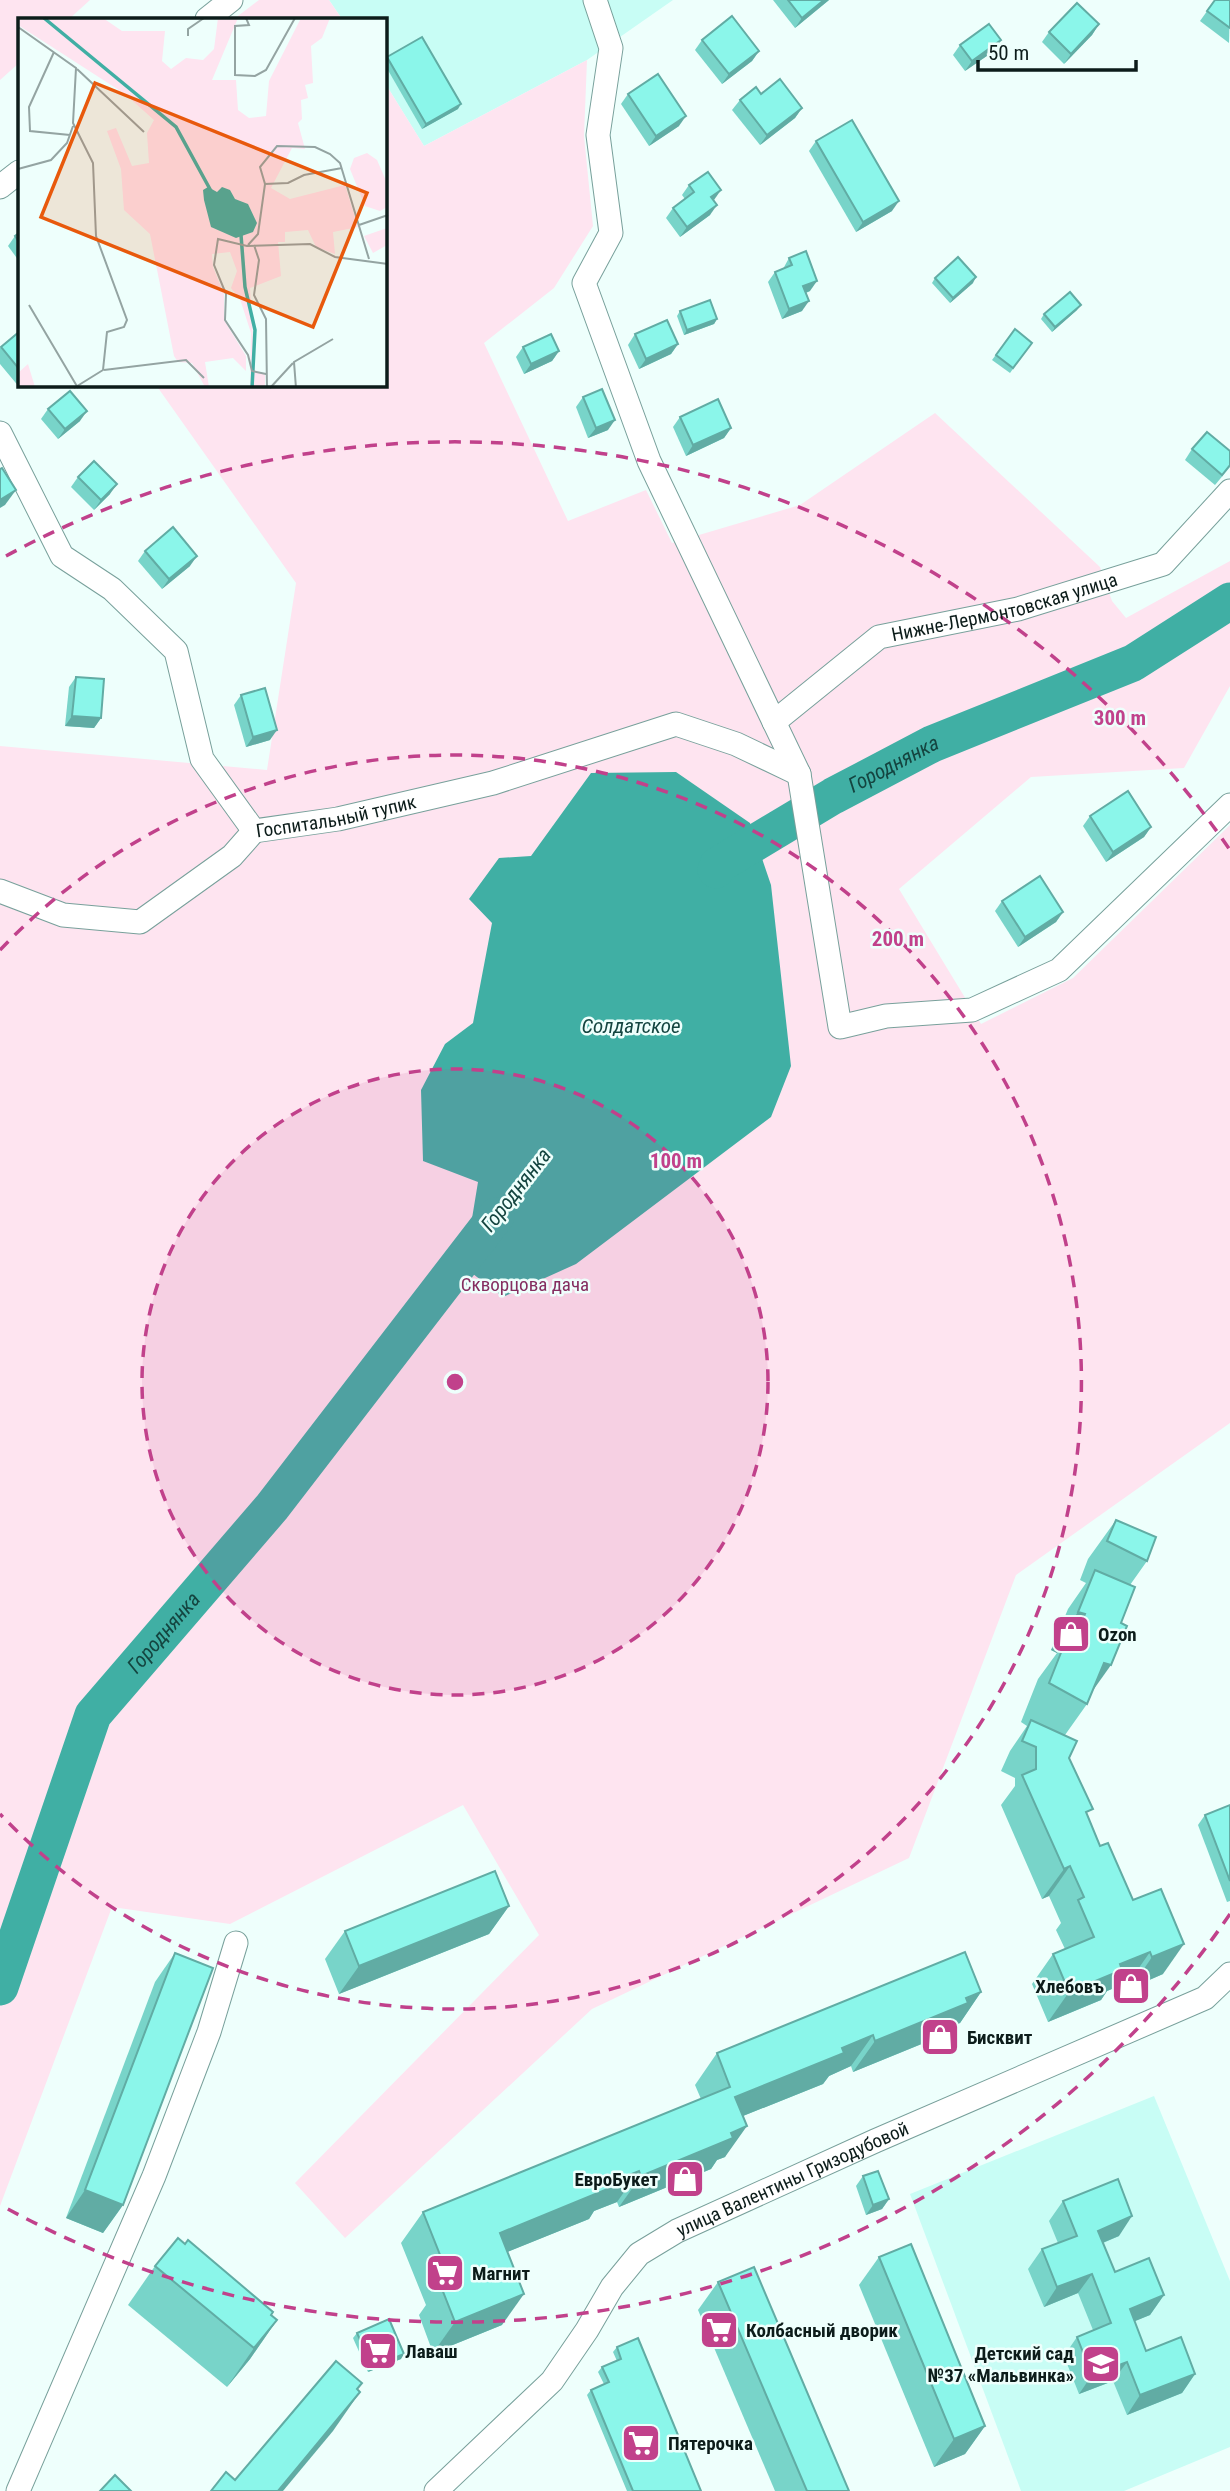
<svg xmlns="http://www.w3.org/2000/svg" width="1230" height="2491" font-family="'Roboto Condensed',sans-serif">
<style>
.built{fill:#c8fdf5}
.green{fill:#fee4f0}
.water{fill:#40afa4}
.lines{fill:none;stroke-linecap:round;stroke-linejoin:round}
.river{stroke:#40afa4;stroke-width:37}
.street-casing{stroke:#78a09b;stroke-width:25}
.street{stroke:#fff;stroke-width:23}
.wall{fill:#78d4c9}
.shaded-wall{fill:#61aca4}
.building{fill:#8bf6ea;stroke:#61aca4;stroke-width:2}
.ring{fill:none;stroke:#c1418b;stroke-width:3.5;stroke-dasharray:12 9}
.labels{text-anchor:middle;stroke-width:5;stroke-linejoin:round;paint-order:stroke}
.street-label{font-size:19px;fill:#0c1c1a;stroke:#eefffc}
.park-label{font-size:19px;fill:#852e60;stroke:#eefffc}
.poi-label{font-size:19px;font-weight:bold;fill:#0c1c1a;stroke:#eefffc;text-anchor:start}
.water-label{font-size:21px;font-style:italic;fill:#144540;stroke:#eefffc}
.inset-river{fill:none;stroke:#40afa4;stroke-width:3.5}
.inset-road{fill:none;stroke:#94a4a2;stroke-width:2}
.view{fill:#e8590c;fill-opacity:0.15;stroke:#e8590c;stroke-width:3.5}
.inset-edge{fill:none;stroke:#0c1c1a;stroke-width:3.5}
.centre{fill:#c1418b;stroke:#eefffc;stroke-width:3.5}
.ring-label{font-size:21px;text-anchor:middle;font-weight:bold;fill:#c1418b;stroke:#eefffc;stroke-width:5;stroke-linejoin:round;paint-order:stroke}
</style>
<rect width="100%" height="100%" fill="#eefffc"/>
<g class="built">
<path d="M329,0h344l-86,60 -163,86 -39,-63v-64h-43z"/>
<path d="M1154,2096l76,185v166l-106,44h-103l-111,-297z"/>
</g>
<g class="green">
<path d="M0,0h90l-21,19h-50v44l-19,17z"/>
<path d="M259,0h70l13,19h-108z"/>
<path d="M587,60l-3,76 9,90 -39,62 -70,55 84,178 78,-31 26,53 128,-38 135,-92 165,154 12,34 14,17 104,-57v125l-46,82 -153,9 -132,112 82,135 92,-46 157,-153v598l-214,152 -107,283 -317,151 -247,229 -50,-55 244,-248 -76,-130 -233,119 -118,-17 -112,299v-1460l267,24 29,-187 -140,-198h229v-302l39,63z"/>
</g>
<path class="water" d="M676,772l74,51 21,62 20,181 -20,51 -195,147 -73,33 -39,-30 14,-85 -55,-21 -2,-71 24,-46 28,-21 19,-100 -23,-24 30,-41 32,-2 60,-83z"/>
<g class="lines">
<g class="river">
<path id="s1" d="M716,870l2,-5 115,-69 99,-52 201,-81 97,-62"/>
<path id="s2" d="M0,1987l93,-272 179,-208 224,-291"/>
</g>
<g class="street-casing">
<g id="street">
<path d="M595,0l16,48 -13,87 13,98 -27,50 65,178 150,313 41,253 46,-11 86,-6 87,-40 171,-165"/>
<path d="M207,19l24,-19"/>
<path d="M0,187l19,-15"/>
<path id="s3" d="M0,433l62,123 50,33 64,62 26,108 52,72 84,-12 155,-36 183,-59 60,20 63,30"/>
<path id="s4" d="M774,722l105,-85 139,-28 145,-45 67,-73"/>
<path d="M0,891l63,24 77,7 92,-66 22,-25"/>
<path d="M18,2491l136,-315 55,-144 27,-89"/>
<path id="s5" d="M436,2491l116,-110 35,-51 25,-43 27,-33 38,-23 198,-90 330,-143 25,-24"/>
</g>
</g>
<use href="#street" class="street"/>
</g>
<g class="wall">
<path d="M773,0h56l-34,28z"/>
<path d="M1215,0h15l-1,43 -29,-22z"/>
<path d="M1099,24l-7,11 -28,29 -22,-22 7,-10z"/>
<path d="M702,40l57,11 -7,10 -30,23 -27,-34z"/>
<path d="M1001,40l-7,11 -29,20 -12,-16 7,-10z"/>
<path d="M387,57l71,52 -36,20 -37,-64v-5z"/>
<path d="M628,94l51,32 -30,20 -28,-42z"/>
<path d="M761,94l41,14 -7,10 -35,27 -28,-35 8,-10z"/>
<path d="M816,141l76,70 -36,21 -47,-81z"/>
<path d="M689,185l25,15 -4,15 -30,22 -14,-19 7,-10 12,-9 -3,-4z"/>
<path d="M19,233v28l-11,-15 7,-10z"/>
<path d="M789,258l21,33 -4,2 -4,18 -20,8 -14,-37 7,-10 8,-3z"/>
<path d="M935,278l38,5 -23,20 -18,-20z"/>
<path d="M1077,310l-25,22 -11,-13 3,-5z"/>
<path d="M680,311l37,8 -3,5 -30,11 -7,-19z"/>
<path d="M1015,329l17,14 -22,30 -18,-13z"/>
<path d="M19,332v53h5l-4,3 -20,-24v-16z"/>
<path d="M635,334l43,10 -7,10 -32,15 -11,-24z"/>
<path d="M523,347l36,4 -7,10 -28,13 -8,-17z"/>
<path d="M583,397l25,33 -20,8 -12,-31z"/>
<path d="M48,409l32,12 -22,18 -17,-20z"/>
<path d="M680,417l51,11 -7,10 -38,18 -13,-29z"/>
<path d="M1192,449l38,2v16l-15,18 -30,-25z"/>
<path d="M78,477l32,17 -16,16 -23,-23z"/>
<path d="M145,551l45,15 -28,23 -24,-28z"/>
<path d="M76,677l25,41 -7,10 -29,-2 4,-39z"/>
<path d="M241,695l29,45 -24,7 -12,-42z"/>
<path d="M1090,816l61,11 -7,10 -38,25 -23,-36z"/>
<path d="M1002,901l61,11 -7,10 -38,25 -23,-36z"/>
<path d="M1116,1520l31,41 -17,24 -43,119 -22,31 4,23 19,59 12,29 63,128 -32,14 -2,-6 -22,9 -6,9 -53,22 -16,-38 21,-30 12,-5 -9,-19 5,-7 -12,-27 -7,3 -41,-94 14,-19v-8l-14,-7 9,-20 17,-25 -6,-4 17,-43 19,-26 -6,-3 17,-41 18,-26 -6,-3 8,-21z"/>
<path d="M1230,1805v96l-3,1 -29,-77 7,-10z"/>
<path d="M509,1906l-20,28 -150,60 -14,-35 20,-28z"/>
<path d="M175,1953l-52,252 -20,28 -37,-15 89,-236z"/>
<path d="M981,1992l-21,31 -8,3 -6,8 -93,38 -2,-6 -22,10 -6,8 -80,32 -18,41 -8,3 -6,9 -92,38 -2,-5 -23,9 -5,8 -82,33 -5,73 -69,28 -14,-38 7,-10 -25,-62 22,-31 278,-113 -6,-14 22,-32z"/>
<path d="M863,2176l26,23 -7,10 -16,6 -10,-29z"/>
<path d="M1063,2201l56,35 -16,7 12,29 49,23 -14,20 -16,6 12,30 49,23 -13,19 -55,22 -14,-34 -34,13 -15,-38 13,-19 16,-7 -15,-37 -34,14 -16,-38 14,-20 16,-6 -9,-22z"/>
<path d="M879,2257l106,169 -20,28 -31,13 -75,-182z"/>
<path d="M155,2266l116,49 6,5 -27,39 -23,28 -99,-82z"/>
<path d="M718,2282l131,209h-74l-77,-181z"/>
<path d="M357,2333l44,26 -33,13 -15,-34z"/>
<path d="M617,2347l84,144h-74l-40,-96 4,-5 13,-6 -6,-12 4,-5 15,-6 -4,-9z"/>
</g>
<g class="shaded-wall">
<path d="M824,0h5l-34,28 7,-10z"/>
<path d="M1099,24l-7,11 -28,29 7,-10z"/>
<path d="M1001,40l-7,11 -29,20 7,-10z"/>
<path d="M759,51l-7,10 -30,23 7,-10z"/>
<path d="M461,104l-3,5 -36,20 4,-5z"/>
<path d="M802,108l-7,10 -35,27 7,-10z"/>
<path d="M686,116l-7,10 -30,20 7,-10z"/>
<path d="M721,190l-7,10 -3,-3z"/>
<path d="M899,201l-7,10 -36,21 7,-10z"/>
<path d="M717,205l-7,10 -30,22 7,-10z"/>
<path d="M976,277l-3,6 -23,20 3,-5z"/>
<path d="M817,281l-7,10 -14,5 7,-10z"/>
<path d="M809,301l-7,10 -20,8 7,-10z"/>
<path d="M1081,305l-4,5 -25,22 3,-5z"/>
<path d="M717,319l-3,5 -30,11 3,-5z"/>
<path d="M678,344l-7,10 -32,15 7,-10z"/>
<path d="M559,351l-7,10 -28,13 7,-10z"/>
<path d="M87,411l-7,10 -22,18 7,-10z"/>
<path d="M615,420l-7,10 -20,8 8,-10z"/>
<path d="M731,428l-7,10 -38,18 7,-11z"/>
<path d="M117,484l-7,10 -16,16 7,-10z"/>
<path d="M16,490l-11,15 -5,3v-8z"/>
<path d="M197,556l-7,10 -28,23 7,-10z"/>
<path d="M72,716l29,2 -7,10 -29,-2z"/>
<path d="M277,730l-7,10 -24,7 7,-10z"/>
<path d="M1151,827l-7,10 -38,25 7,-10z"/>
<path d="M1063,912l-7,10 -38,25 7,-10z"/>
<path d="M1078,1612l7,2 -28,39 -6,-3z"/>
<path d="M1104,1663l7,2 -27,38z"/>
<path d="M1070,1866l-21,30 -7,3 22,-30z"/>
<path d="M509,1906l-20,28 -150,60 20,-28z"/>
<path d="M1184,1944l-21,30 -32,14 21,-31z"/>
<path d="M1150,1952l-21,30 -22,9 -6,9 -53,22 21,-30 51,-28z"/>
<path d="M981,1992l-21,31 -8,3 -6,8 -93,38 22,-31z"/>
<path d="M873,2035l-22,31 -22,10 -6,8 -110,44 22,-31 107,-49z"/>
<path d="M747,2126l-22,31 -8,3 -6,9 -92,38 22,-31 90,-43z"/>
<path d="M639,2171l-22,31 -23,9 -5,8 -111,45 22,-31 109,-50z"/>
<path d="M85,2190l38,15 -20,28 -37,-15z"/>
<path d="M889,2199l-7,10 -16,6 7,-10z"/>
<path d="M1132,2216l-13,20 -34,14 13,-19z"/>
<path d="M1092,2274l-14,19 -34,14 13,-20z"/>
<path d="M524,2294l-22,31 -69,28 22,-31z"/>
<path d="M1164,2295l-14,20 -34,14 14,-20z"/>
<path d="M277,2320l-27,39 -23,28 27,-39z"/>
<path d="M404,2354l-3,5 -33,13 4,-5z"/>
<path d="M1127,2362l-14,19 -34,13 13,-19z"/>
<path d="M1195,2374l-13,19 -55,22 13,-20z"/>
<path d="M360,2392l-27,39 -50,60h-5z"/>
<path d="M985,2426l-20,28 -31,13 20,-28z"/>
</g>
<g class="building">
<path d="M788,0h36l-22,18z"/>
<path d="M1215,0h15v28l-23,-17z"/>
<path d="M1077,3l22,21 -28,30 -22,-22z"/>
<path d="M732,16l27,35 -30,23 -27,-34z"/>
<path d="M989,24l12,16 -29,21 -12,-16z"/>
<path d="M422,37l39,67 -35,20 -39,-67z"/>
<path d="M658,74l28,42 -30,20 -28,-42z"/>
<path d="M780,79l22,29 -35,27 -27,-35 16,-13 5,7z"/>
<path d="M852,120l47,81 -36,21 -47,-81z"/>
<path d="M708,172l13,18 -10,7 6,8 -30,22 -14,-19 21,-16 -5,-7z"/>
<path d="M19,233v9l-4,-6z"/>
<path d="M806,251l11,30 -14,5 6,15 -20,8 -14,-37 17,-7 -3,-7z"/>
<path d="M958,257l18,20 -23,21 -18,-20z"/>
<path d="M1070,292l11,13 -26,22 -11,-13z"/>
<path d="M710,300l7,19 -30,11 -7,-19z"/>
<path d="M667,320l11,24 -32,15 -11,-25z"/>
<path d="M1015,329l17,14 -19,25 -17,-13z"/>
<path d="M19,332v37l-18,-22z"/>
<path d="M551,334l8,17 -28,13 -8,-17z"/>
<path d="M602,389l13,31 -19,8 -13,-31z"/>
<path d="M70,391l17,20 -22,18 -17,-20z"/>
<path d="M718,399l13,29 -38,17 -13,-28z"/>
<path d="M1207,432l23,19v14l-8,10 -30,-26z"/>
<path d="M94,461l23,23 -16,16 -23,-23z"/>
<path d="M2,468l14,22 -16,10v-31z"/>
<path d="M173,527l24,29 -28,23 -24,-28z"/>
<path d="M76,677l28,2 -3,39 -29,-2z"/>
<path d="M265,688l12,42 -24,7 -12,-42z"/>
<path d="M1128,791l23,36 -38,25 -23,-36z"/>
<path d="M1040,876l23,36 -38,25 -23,-36z"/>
<path d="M1116,1520l40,17 -9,24 -40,-20z"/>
<path d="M1095,1570l40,17 -14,36 6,3 -16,39 -7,-2 -17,41 -38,-21 17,-43 7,3 12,-29 -7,-2z"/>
<path d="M1031,1720l46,21 -8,17 24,51 -7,3 14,34 8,-3 25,57 28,-11 23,55 -32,13 -2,-5 -30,12 2,6 -53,22 -16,-38 41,-17 -16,-37 6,-3 -14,-31 -6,3 -42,-94 14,-6v-22l-14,-6z"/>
<path d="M1230,1805v76l-25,-66z"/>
<path d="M495,1871l14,35 -150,60 -14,-35z"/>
<path d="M965,1952l16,40 -15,6 2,5 -93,38 -2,-6 -31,13 2,5 -109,44 12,29 -16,7 2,5 -92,38 -2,-5 -30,12 1,5 -110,45 24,61 -69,28 -15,-38 10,-4 -27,-68 307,-125 -13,-34z"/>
<path d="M175,1953l38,15 -90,237 -38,-15z"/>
<path d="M878,2171l11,28 -16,6 -10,-29z"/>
<path d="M1118,2179l14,37 -34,15 17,41 34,-14 15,37 -34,14 16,42 35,-14 14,37 -55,21 -13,-33 -35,13 -15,-38 34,-14 -19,-49 -35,13 -15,-38 35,-13 -14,-35z"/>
<path d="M178,2238l7,6 3,-4 85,72 -2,3 6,5 -23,28 -99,-82z"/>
<path d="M911,2244l74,182 -31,13 -75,-182z"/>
<path d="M754,2267l95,224h-42l-89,-209z"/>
<path d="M389,2319l15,35 -32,13 -15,-34z"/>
<path d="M638,2338l63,153h-68l-42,-101 18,-8 -7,-15 19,-8 -4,-12z"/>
<path d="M336,2361l26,22 -5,6 3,3 -82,99h-67l15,-19 9,8z"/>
<path d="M115,2475l16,16h-31z"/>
</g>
<circle cx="455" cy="1382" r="313" fill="#c1418b" fill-opacity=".12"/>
<g class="ring">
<circle cx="455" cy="1382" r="313"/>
<path d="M0 950A627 627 0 1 1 0 1814"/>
<path d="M1230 1914A940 940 0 0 1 6 2208M6 556A940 940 0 0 1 1230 850"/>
</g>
<defs>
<g id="shop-square" transform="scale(2.0125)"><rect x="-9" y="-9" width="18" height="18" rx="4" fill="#c1418b" stroke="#eefffc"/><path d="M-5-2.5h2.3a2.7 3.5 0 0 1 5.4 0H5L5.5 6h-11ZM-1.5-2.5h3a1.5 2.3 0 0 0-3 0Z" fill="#fff"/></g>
<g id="supermarket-square" transform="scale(2.0125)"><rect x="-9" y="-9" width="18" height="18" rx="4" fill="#c1418b" stroke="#eefffc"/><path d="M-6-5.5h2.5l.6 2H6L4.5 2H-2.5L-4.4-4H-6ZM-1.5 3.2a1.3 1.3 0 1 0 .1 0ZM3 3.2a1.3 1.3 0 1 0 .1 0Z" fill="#fff"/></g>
<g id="school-square" transform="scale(2.0125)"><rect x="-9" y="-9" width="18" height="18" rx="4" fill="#c1418b" stroke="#eefffc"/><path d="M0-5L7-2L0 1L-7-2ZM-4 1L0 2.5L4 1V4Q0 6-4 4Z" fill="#fff"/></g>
</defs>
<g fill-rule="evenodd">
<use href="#shop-square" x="1071" y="1634"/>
<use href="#shop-square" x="1131" y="1986"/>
<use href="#shop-square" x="940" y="2037"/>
<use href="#shop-square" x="685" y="2179"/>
<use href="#supermarket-square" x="445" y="2273"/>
<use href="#supermarket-square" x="719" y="2330"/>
<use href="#supermarket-square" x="378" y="2351"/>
<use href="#school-square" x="1101" y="2364"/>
<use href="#supermarket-square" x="641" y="2443"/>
</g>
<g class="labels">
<g class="street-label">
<text dy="7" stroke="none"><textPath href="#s4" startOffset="264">Нижне-Лермонтовская улица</textPath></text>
<text dy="7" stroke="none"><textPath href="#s3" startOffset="570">Госпитальный тупик</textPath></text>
<text dy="7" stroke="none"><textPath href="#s5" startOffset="485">улица Валентины Гризодубовой</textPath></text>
</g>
<g class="park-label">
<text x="525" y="1291">Скворцова дача</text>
</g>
<g class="poi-label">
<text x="1098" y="1641">Ozon</text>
<text x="1104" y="1993" text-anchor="end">Хлебовъ</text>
<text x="967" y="2044">Бисквит</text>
<text x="658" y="2186" text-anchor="end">ЕвроБукет</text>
<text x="472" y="2280">Магнит</text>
<text x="746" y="2337">Колбасный дворик</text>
<text x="405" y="2358">Лаваш</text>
<text x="1074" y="2360" text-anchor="end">Детский сад<tspan x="1074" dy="22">№37 «Мальвинка»</tspan></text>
<text x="668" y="2450">Пятерочка</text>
</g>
<g class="water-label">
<text dy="7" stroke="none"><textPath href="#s1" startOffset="208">Городнянка</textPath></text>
<text x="631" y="1033">Солдатское</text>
<text transform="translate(516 1190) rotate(-52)" y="7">Городнянка</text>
<text dy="7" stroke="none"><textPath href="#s2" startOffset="396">Городнянка</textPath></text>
</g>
</g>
<g transform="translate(18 18)">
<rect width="369" height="369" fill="#eefffc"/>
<path d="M0,0h85l19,13h43l-3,30 9,8 15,-11 17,2 11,-11 4,-31h20l-26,62h24l2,30 11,8 17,-2 3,-35 32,-63h29l-8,20 -11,8 2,37 -8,2 3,13 -7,2 1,19 -4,4 7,26 -13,-1 -21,40 19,11 55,-14 13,42 -25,5 2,22 -19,-7 -8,-17 -23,2v10h-7l3,34 -31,12 5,82 10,5v12h-15l1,-54 -11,-34 -9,-11 6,-17 -7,-19 -18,2 1,13 11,27v26l22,36v15l-13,-13 -28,4 4,25h-4l-13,-24 -14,-1 -4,-6 -24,-122 -26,-24 -3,-41 -14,-38 9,-3 16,38 17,-3 -2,-30 7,-13 -29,-26 -107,-69zM349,135l10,7 10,23v24l-7,4 -15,-5 -15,-37 4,-11zM369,210v17l-14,8 -9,-17zM10,346l7,23h-17v-14z" fill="#fee4f0"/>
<path d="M190,169l9,5 5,-5 8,3 5,9 13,5 9,19 -4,9 -17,6 -25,-11 -7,-27 -1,-10z" fill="#40afa4"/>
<path class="inset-river" d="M26,0l132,109 35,64M223,217l4,52 10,43 -3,58"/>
<path class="inset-road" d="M228,0l3,7 -14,1v49l20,1 11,-6 29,-52M0,9l58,41 -3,55 20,40 3,73 31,84 -3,7 -17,5 -4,38 -29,18M170,18v-7l16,-11M36,34l-25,55 1,24 40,4M59,51l67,63M0,151l33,-9 16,-17 6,-17M247,166l-5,-17 17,-21 38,1 15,7 10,9 29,96M341,207l29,-10M230,227l10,-11 7,-50 23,-1 16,-8 38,-7M236,227l5,15 -5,35 12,24 1,69M11,287l49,83M86,352l82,-10 18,18M248,356l-14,-3 -4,-16 -23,-35 1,-26 -12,-29 4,-26 29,7 63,-2 25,13 53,7M252,370l23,-25M278,370l-2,-26 39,-23"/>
<path class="view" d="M77,65l272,110 -54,134 -272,-110z"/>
<rect width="369" height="369" class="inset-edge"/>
</g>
<circle cx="455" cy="1382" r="10" class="centre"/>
<g class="ring-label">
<text x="1120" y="725">300 m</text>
<text x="898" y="946">200 m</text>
<text x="676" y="1168">100 m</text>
</g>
<path d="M978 60v10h158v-10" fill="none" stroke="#0c1c1a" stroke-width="3.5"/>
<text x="988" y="60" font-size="21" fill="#0c1c1a" stroke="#eefffc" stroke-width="5" paint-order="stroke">50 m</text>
</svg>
